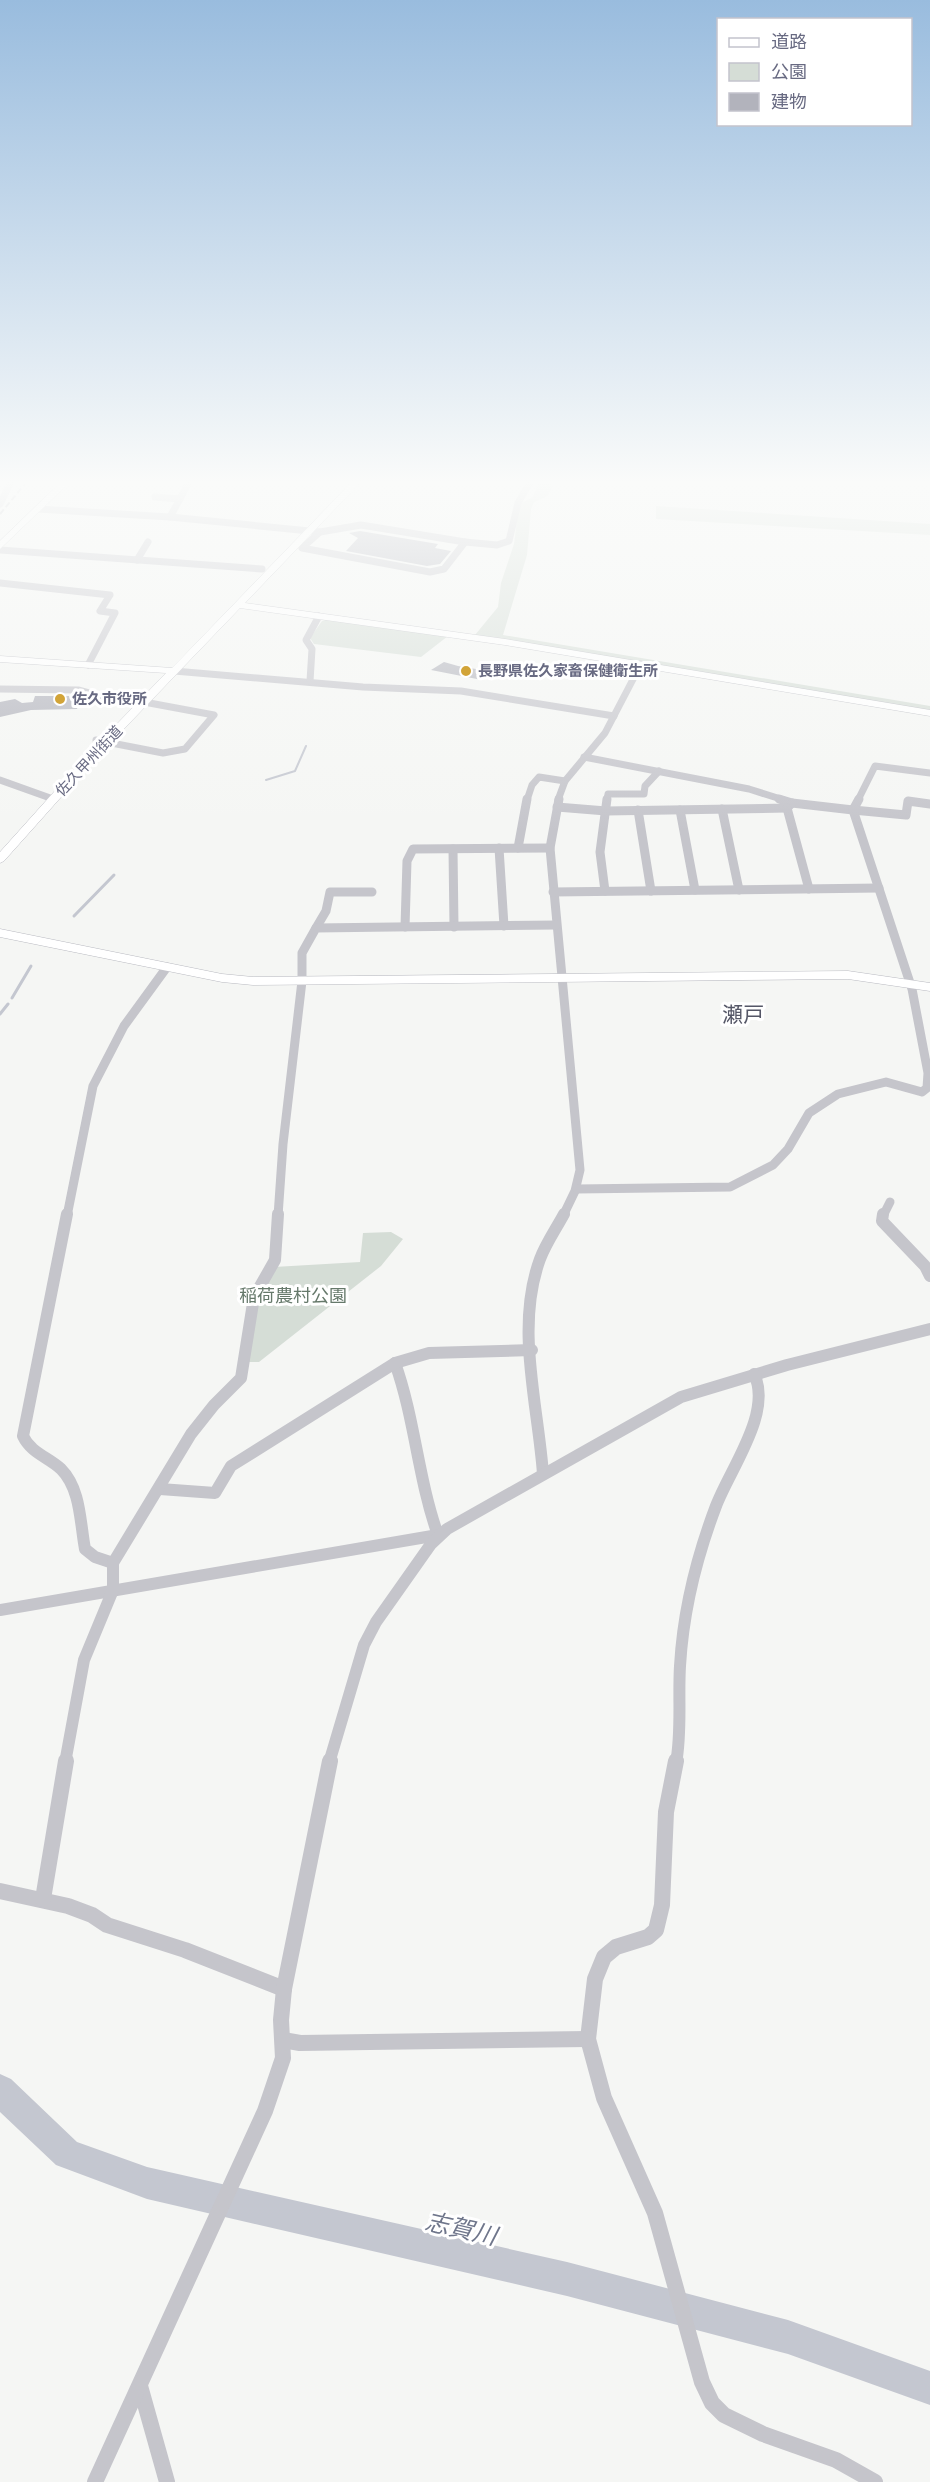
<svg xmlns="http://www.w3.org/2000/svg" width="930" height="2482" font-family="Raleway,'Noto Sans JP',sans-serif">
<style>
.green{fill:#d5ddd6}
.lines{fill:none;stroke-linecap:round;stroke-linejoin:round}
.stream-far1{stroke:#c4c7d0;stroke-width:2}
.stream{stroke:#c4c7d0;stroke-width:3}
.river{fill:#c4c7d0;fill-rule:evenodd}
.building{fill:#b2b3bc}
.secondary-casing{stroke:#b9bac1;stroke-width:1}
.street-far3{stroke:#c5c5cb;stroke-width:7}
.street-far2{stroke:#c5c5cb;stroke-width:9}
.street-far1{stroke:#c5c5cb;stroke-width:12}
.street{stroke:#c5c5cb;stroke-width:16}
.secondary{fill:#fff;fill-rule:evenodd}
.rail{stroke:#a7a8b0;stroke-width:2;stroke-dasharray:6 3;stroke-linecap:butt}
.poi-dot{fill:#d2a438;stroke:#fff;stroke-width:2}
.labels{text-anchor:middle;stroke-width:6;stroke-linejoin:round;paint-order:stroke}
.far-poi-label{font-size:15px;font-weight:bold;fill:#686a82;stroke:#fff;text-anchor:start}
.far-street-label{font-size:15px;fill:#686a82;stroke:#fff}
.park-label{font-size:18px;fill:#66796b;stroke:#fff}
.quarter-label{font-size:21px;fill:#555767;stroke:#fff}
.near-water-label{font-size:24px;font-style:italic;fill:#6f768b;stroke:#fff}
</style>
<rect width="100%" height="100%" fill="#f5f6f4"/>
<g class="green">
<path d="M538,484h12l2,3 -4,9 -14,6 -3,7 -4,46 -24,80 427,71v5l-455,-76 23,-28 3,-24 13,-39 5,-40 14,-7z"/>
<path d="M656,506l274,18v11l-274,-16z"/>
<path d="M326,620l122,16 -27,21 -107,-13 -4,-6 12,-17z"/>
<path d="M391,1232l12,7 -22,27 -122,96h-11l9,-63 17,-32 86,-5 3,-29z"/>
</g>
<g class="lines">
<path class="stream-far1" d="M266,780l29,-9 11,-25"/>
<g class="stream">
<path d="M74,916l40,-41"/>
<path d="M12,998l19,-32"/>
<path d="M0,1014l8,-10"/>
</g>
<path class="river" d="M0,2074l11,5 66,63 70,25 420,95 221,58 142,51v34l-142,-51 -221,-58 -420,-97 -91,-34 -56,-53z"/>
</g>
<g class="building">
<path d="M360,531l78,13 -3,4 16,3 -11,13 -13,2 -81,-15 12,-13 -9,-5z"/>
<path d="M444,662l14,4 30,5 -6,9 -51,-10z"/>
<path d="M35,696h42l8,2 -1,8h-6l-1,3 -46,1 -31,7v-15l15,-3 7,4 11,-1z"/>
</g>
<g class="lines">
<g class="secondary-casing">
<g id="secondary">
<path d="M59,484h9l-68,65v-8z"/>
<path d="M350,484h9l-114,119 260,36 425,71v6l-425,-71 -265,-37 -144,150 -92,103 -4,2v-11l88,-98 78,-81 -166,-11v-6l172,12z"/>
<path d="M0,929l222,45 31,3 595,-6 82,12v8l-82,-12 -595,6 -31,-3 -222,-45z"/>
</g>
</g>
<g class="street-far3">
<path d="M155,497l25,2"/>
<path d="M0,504l10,-20"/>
<path d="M38,509l132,8 150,15"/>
<path d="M170,517l18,-33"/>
<path d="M361,525l104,17 -21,27 -14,3 -128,-24 18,-16z"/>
<path d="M465,542l32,3 12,-4 9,-38 11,-19"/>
<path d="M0,550l262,19"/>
<path d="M137,560l11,-18"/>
<path d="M0,583l110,12 -10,16 15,2 -27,52"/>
<path d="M174,671l189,16 98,4 153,25"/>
<path d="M310,681l2,-32 -6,-9 13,-24"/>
<path d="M0,689l78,1 52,14"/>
<path d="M96,740l67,13 22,-4 29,-34 -70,-13"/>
<path d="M584,757l165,32 35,11"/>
<path d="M0,780l53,19"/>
<path d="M527,800l5,-15 7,-8 26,4"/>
<path d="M558,800l7,-19 40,-48 36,-69"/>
<path d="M607,800l1,-6h36l1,-8 14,-15"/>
<path d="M858,800l17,-34 55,7"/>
</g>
<g class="street-far2">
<path d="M559,799l-9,49 30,322 -5,21 -12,25"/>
<path d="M779,799l13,4 61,7 6,-11"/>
<path d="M557,807l49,4 181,-3 5,-5"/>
<path d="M787,808l22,81"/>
<path d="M722,809l17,81"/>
<path d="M638,810l13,81"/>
<path d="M680,810l15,80"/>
<path d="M499,848l5,78"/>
<path d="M518,848l9,-49"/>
<path d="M453,849l1,78"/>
<path d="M605,891l-5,-39 7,-53"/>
<path d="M553,892l326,-4"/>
<path d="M405,927l2,-66 6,-12 137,-1"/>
<path d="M316,928l10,-17 4,-19h42"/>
<path d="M577,1189l153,-2 43,-22 15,-16 21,-36 29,-19 48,-12 36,10 5,-4 1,-15 -16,-84 -59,-179 53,5 2,-14 22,3"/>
<path d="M67,1216l26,-130 31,-60 43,-59"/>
<path d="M278,1216l5,-72 19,-163v-28l14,-25 240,-3"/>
<path d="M883,1216l7,-14"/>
</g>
<g class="street-far1">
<path d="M67,1214l-44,222c8,17 25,21 38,33 20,20 19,54 24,80l10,8 18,6"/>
<path d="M883,1214l-1,7 43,45 5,10"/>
<path d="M395,1363c20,56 23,116 43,172"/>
<path d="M543,1474c-5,-70 -28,-147 -3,-215 6,-16 16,-30 24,-45"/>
<path d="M160,1489l55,4 16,-27 164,-103 34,-10 103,-3"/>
<path d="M0,1610l438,-75"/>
<path d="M65,1763l19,-103 29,-70v-27l78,-129 23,-29 27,-27 13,-81 21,-37 3,-46"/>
<path d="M329,1763l35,-118 12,-23 55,-78 16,-15 234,-132 106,-32 143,-36"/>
<path d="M676,1763c6,-31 2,-65 4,-97 3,-53 17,-110 36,-160 14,-37 57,-94 38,-132"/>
</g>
<g class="street">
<path d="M676,1761l-10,51 -4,93 -6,25 -8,7 -32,10 -12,10 -9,22 -7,60 16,59 51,115 47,169 10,21 12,12 39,19 73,26 39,22"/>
<path d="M0,1891l68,15 24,9 15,10 78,25 99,39"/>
<path d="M43,1899l23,-138"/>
<path d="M283,2040l17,3 288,-4"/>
<path d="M140,2386l27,96"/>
<path d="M95,2482l170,-371 18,-53 -2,-38 3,-31 46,-228"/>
</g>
<use href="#secondary" class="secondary"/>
<path class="rail" d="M0,514l25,-30"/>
</g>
<linearGradient id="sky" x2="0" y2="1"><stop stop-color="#99bcde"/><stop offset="0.58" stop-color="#fafbfa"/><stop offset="1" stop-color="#fafbfa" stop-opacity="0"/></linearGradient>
<rect width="930" height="831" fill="url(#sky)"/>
<g class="poi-dot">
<circle cx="466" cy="671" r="6"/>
<circle cx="60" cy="699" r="6"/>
</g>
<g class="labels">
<g class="far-poi-label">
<text x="478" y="676">長野県佐久家畜保健衛生所</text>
<text x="72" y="704">佐久市役所</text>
</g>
<g class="far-street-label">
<text transform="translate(89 761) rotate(-47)" y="5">佐久甲州街道</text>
</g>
<g class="park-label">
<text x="293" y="1302">稲荷農村公園</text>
</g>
<g class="quarter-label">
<text x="743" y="1022">瀬戸</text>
</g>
<g class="near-water-label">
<text transform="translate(461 2229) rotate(13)" y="8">志賀川</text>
</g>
</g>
<rect x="717" y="18" width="195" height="108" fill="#ffffff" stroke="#c3c3cd" stroke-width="1.5"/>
<rect x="729" y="38" width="30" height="9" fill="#ffffff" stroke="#c3c3cd" stroke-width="1.5"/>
<text x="771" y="48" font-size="18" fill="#686a82">道路</text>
<rect x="729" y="63" width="30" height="18" fill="#d5ddd6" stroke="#c3c3cd" stroke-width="1.5"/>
<text x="771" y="78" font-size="18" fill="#686a82">公園</text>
<rect x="729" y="93" width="30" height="18" fill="#b2b3bc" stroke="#c3c3cd" stroke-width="1.5"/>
<text x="771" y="108" font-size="18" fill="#686a82">建物</text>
</svg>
